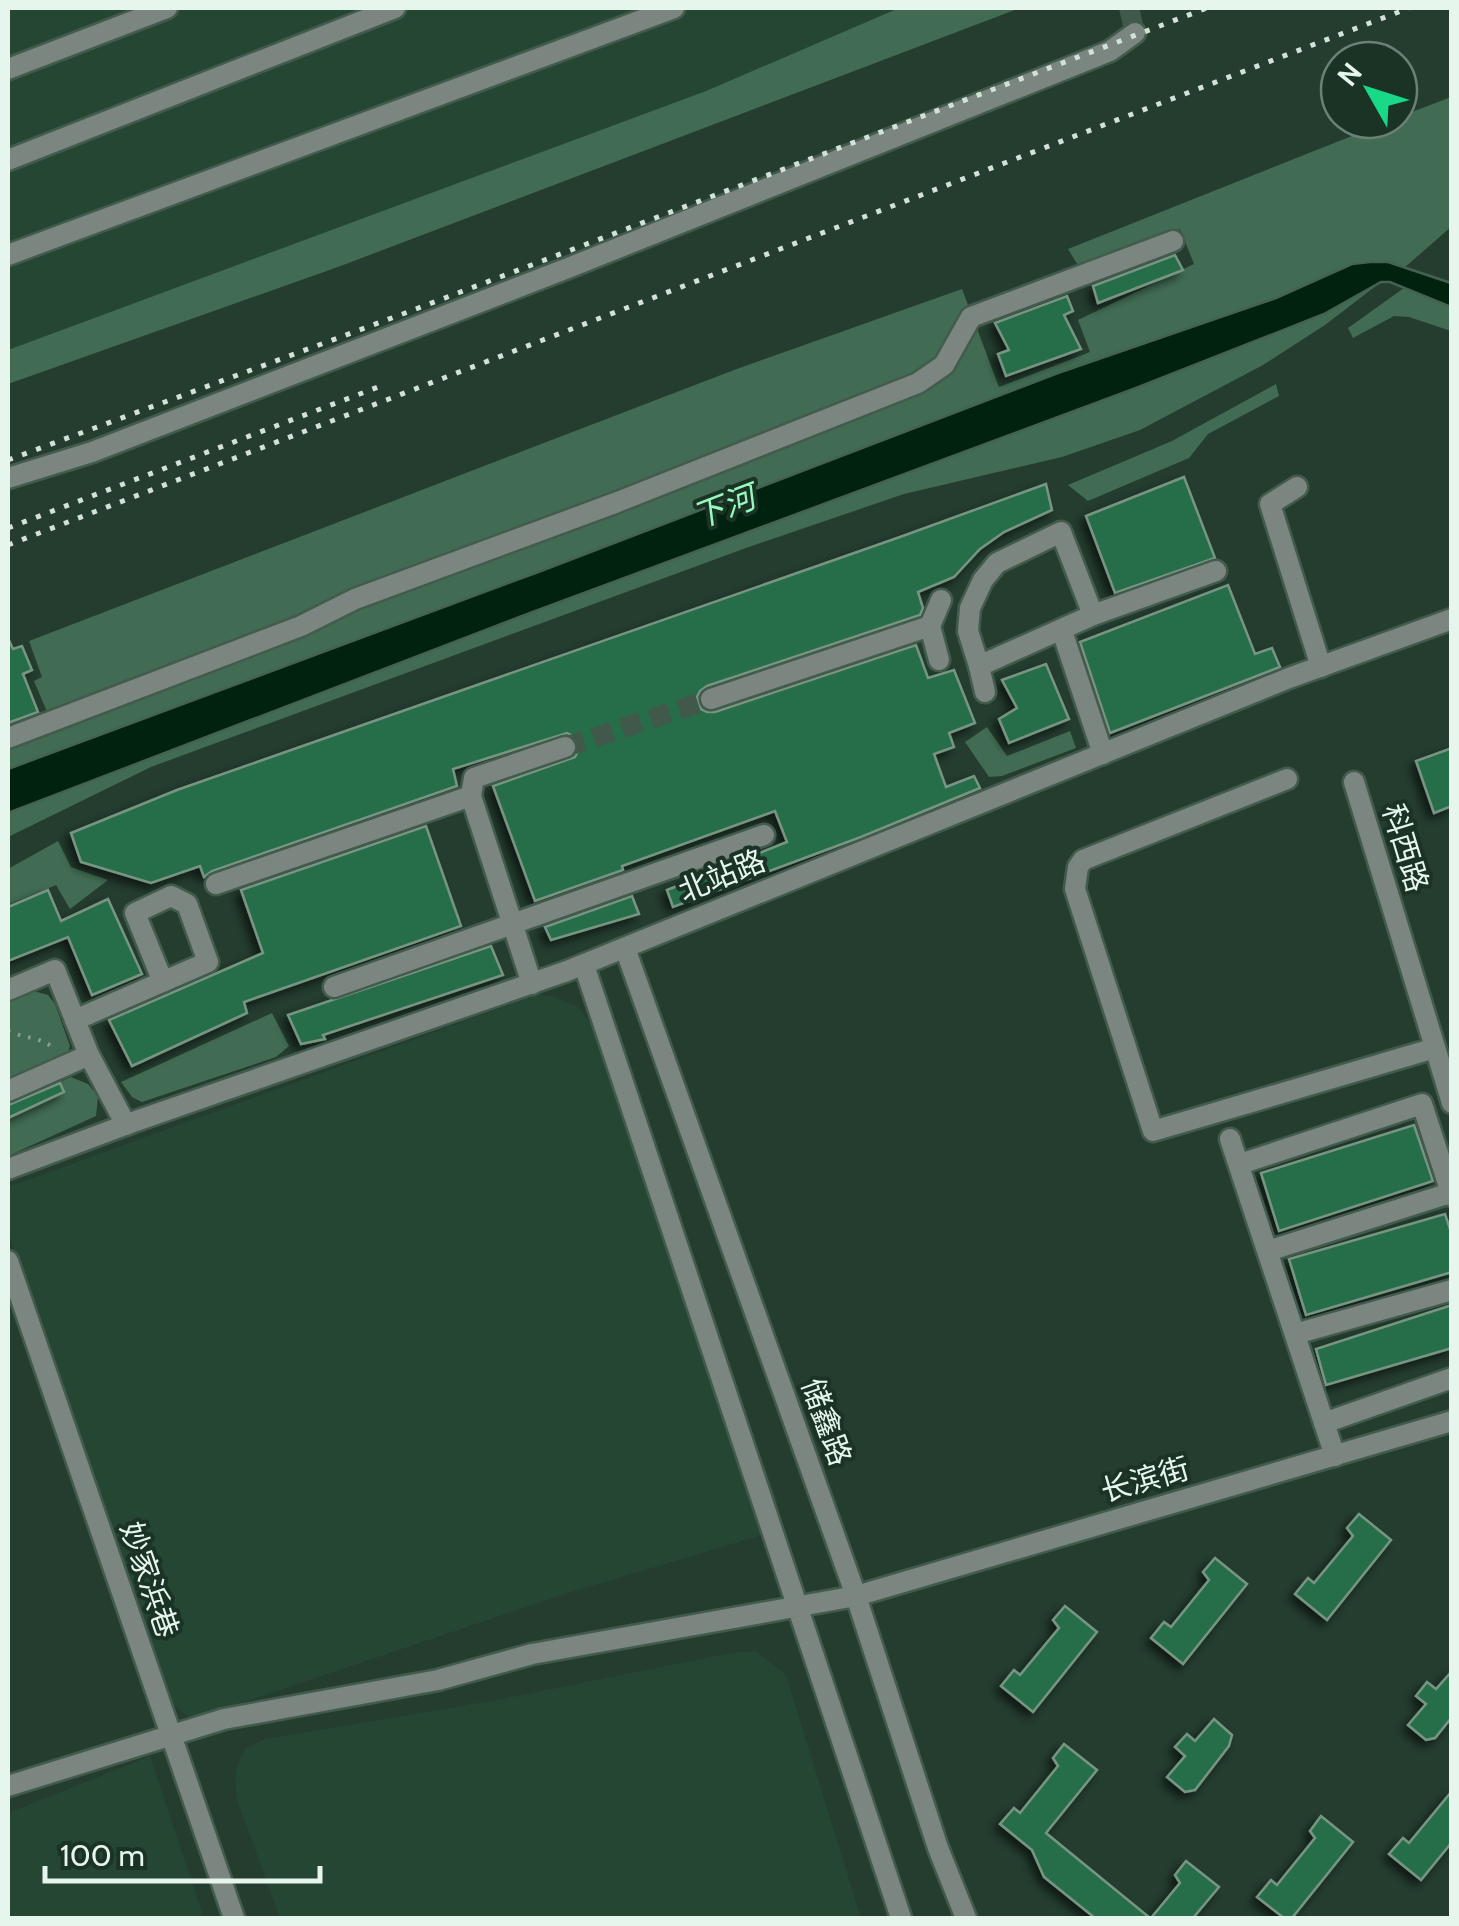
<svg xmlns="http://www.w3.org/2000/svg" width="1459" height="1926" font-family="Cabin,'Noto Sans SC',sans-serif">
<style>
.built{fill:#254633}
.green{fill:#416c53}
.water{fill:#00220f;stroke:#456251;stroke-width:2.5}
.building{fill:#266e49;stroke:#789583;stroke-width:2.5;filter:url(#shadow)}
.lines{fill:none;stroke-linecap:round;stroke-linejoin:round}
.minor-tunnel{stroke:#41594b;stroke-width:20;stroke-dasharray:20 10;stroke-linecap:butt}
.minor-casing{stroke:#435b4d;stroke-width:25}
.path{stroke:#8a9e92;stroke-width:4;stroke-dasharray:2.5 8;stroke-linecap:butt}
.minor{stroke:#7a867f;stroke-width:20}
.rail{stroke:#d2e2d8;stroke-width:5;stroke-dasharray:5 10;stroke-linecap:butt}
.labels{text-anchor:middle;stroke-width:8;stroke-linejoin:round;paint-order:stroke}
.street-label{font-size:30px;fill:#e7f6ec;stroke:#1a3325}
.water-label{font-size:32px;font-style:italic;fill:#96fac0;stroke:#1a3325}
</style>
<defs>
<filter id="shadow"><feDropShadow dx="-5" dy="5" stdDeviation="5" flood-color="#0009"/></filter>
</defs>
<rect width="100%" height="100%" fill="#243d2f"/>
<g class="built">
<path d="M8,8h891l-193,83 -698,259z"/>
<path d="M536,995l16,1 26,11 24,30 176,465 -19,34 -188,56 -374,126 -10,-2 -13,-11 -166,-472v-46z"/>
<path d="M736,1652h21l29,23 75,243h-581l-43,-118 -2,-19 2,-15 8,-17 20,-10 232,-39z"/>
<path d="M150,1756l54,162h-196v-105z"/>
</g>
<g class="green">
<path d="M899,8h121l-682,259 -330,117v-34l698,-259z"/>
<path d="M1451,97v130l-47,41 -16,-6 -36,2 -76,34 -218,75 -517,198 -533,198v-38l40,-17 -14,-33 8,-4 -13,-36 705,-271 228,-81 37,98 91,-35 -12,-32 116,-56 -14,-35 -101,38 -11,-18 324,-129h7v-3z"/>
<path d="M1381,282l-56,43 -62,40 -123,65 -78,27 -158,37 -158,54 -595,219 -143,70v-24l31,-13 483,-184 614,-228 188,-74z"/>
<path d="M1404,288l47,19v24l-42,-14 -15,-1 -41,22 -5,-10z"/>
<path d="M1276,384l3,12 -71,38 -19,24 -101,43 -20,-16 104,-44z"/>
<path d="M987,727l20,29 63,-25 6,17 -74,28 -13,1 -24,-35z"/>
<path d="M58,841l13,26 37,13 -38,29 -14,-24 -48,20v-36z"/>
<path d="M30,990l18,5 7,9 15,42 -3,9 -59,23v-78z"/>
<path d="M272,1013l17,33 -13,11 -134,45 -10,-5 -11,-15z"/>
<path d="M71,1077l17,7 10,12 -2,20 -88,40v-51z"/>
</g>
<path class="water" d="M1370,262h18l63,21v24l-61,-25h-9l-57,32 -188,74 -614,228 -514,197v-44l533,-198 517,-198 218,-75 76,-34z"/>
<g class="building">
<path d="M1175,255l8,15 -85,33 -5,-17z"/>
<path d="M1067,296l6,15 -9,4 17,34 -75,27 -8,-22 11,-4 -14,-27z"/>
<path d="M1184,477l31,81 -100,35 -29,-77z"/>
<path d="M1046,484l6,26 -48,22 -24,17 -26,28 -36,15 5,16 -3,7 -213,71 -7,5 -3,6 4,12 6,3h8l201,-67 12,33 26,-8 21,53 -26,10 5,14 -20,7 12,33 28,-11 6,12 -119,49 -188,70 -6,-17 120,-48 -12,-31 -153,55 1,4 -88,31 -42,-115 82,-29 3,-6v-7l-5,-8 -6,-3 -114,36 4,17 -245,85 -8,6 -4,-11 -49,17 -70,-21 -10,-29 106,-43 723,-253z"/>
<path d="M1228,585l27,69 17,-6 8,19 -170,66 -30,-91z"/>
<path d="M8,638l5,11 9,-3 10,24 -9,4 15,38 -30,11z"/>
<path d="M1046,664l23,55 -60,24 -10,-24 18,-11 -15,-28z"/>
<path d="M1452,748v58l-18,7 -18,-52z"/>
<path d="M426,826l35,100 -217,76 3,11 -115,53 -23,-46 154,-67 -22,-63z"/>
<path d="M48,890l13,31 47,-22 34,75 -50,21 -24,-58 -60,24v-54z"/>
<path d="M632,896l7,18 -88,26 -6,-13z"/>
<path d="M491,946l12,29 -180,60 2,4 -24,5 -13,-29z"/>
<path d="M60,1083l4,9 -56,26v-13z"/>
<path d="M1414,1125l19,56 -154,50 -18,-58z"/>
<path d="M1445,1214l7,21v37l-146,43 -17,-56z"/>
<path d="M1452,1305v43l-126,37 -10,-36z"/>
<path d="M1359,1514l32,26 -64,80 -32,-26 13,-16 6,5 39,-47 -6,-8z"/>
<path d="M1215,1558l32,26 -64,80 -32,-26 13,-16 7,5 38,-47 -6,-8z"/>
<path d="M1065,1606l32,26 -64,80 -32,-26 13,-16 6,5 39,-47 -6,-8z"/>
<path d="M1452,1671v46l-17,21 -9,2 -18,-15 18,-21 -10,-8 11,-14 9,7z"/>
<path d="M1214,1719l18,16 -3,11 -34,44 -10,2 -18,-15 18,-21 -10,-9 12,-13 8,7z"/>
<path d="M1064,1744l33,26 -51,63 104,85h-55l-51,-41 -12,-27 -32,-26 14,-16 6,5 38,-47 -5,-8z"/>
<path d="M1452,1791v51l-31,38 -32,-26 14,-16 6,5z"/>
<path d="M1321,1816l32,26 -61,76h-8l-27,-21 14,-17 6,5 38,-47 -5,-7z"/>
<path d="M1186,1861l33,26 -26,31h-42l29,-35 -5,-8z"/>
</g>
<g class="lines">
<g class="minor-tunnel">
<path d="M1129,8l6,25"/>
<path d="M565,747l146,-48"/>
</g>
<g class="minor-casing">
<g id="minor">
<path d="M8,69l159,-61"/>
<path d="M8,160l387,-152"/>
<path d="M8,255l666,-247"/>
<path d="M8,478l84,-26 476,-184 542,-217 25,-18"/>
<path d="M1297,487l-27,17 51,163"/>
<path d="M1093,615l-32,-83 -64,31 -14,17 -13,28 -2,23 11,35 114,-51 123,-44"/>
<path d="M930,626l9,34"/>
<path d="M1062,631l41,123"/>
<path d="M979,666l6,26"/>
<path d="M711,699l219,-73 11,-26"/>
<path d="M8,738l293,-112 54,-27 260,-96 303,-120 26,-18 27,-48 202,-76"/>
<path d="M1287,779l-204,81 -5,7 -3,22 78,242 282,-83"/>
<path d="M1354,782l98,321"/>
<path d="M216,884l255,-88"/>
<path d="M625,948l231,648 82,252 28,70"/>
<path d="M584,965l317,953"/>
<path d="M532,984l-61,-188 3,-18 91,-31"/>
<path d="M334,987l430,-152"/>
<path d="M8,990l47,-20 34,85 37,70"/>
<path d="M75,1020l133,-58 -21,-58 -16,-8 -36,17 28,69"/>
<path d="M8,1091l81,-36"/>
<path d="M1230,1139l105,317"/>
<path d="M1240,1164l182,-60 30,92"/>
<path d="M8,1169l128,-48 431,-150 722,-293 163,-59"/>
<path d="M1268,1251l182,-58"/>
<path d="M8,1261l226,657"/>
<path d="M1295,1334l157,-44"/>
<path d="M1324,1423l128,-45"/>
<path d="M8,1786l216,-67 214,-39 94,-26 324,-58 596,-175"/>
</g>
</g>
<path class="path" d="M8,1031c14,7 34,6 45,17"/>
<use href="#minor" class="minor"/>
<g class="rail">
<path d="M8,460l400,-148 799,-304"/>
<path d="M8,528l378,-144"/>
<path d="M8,545l1401,-537"/>
</g>
</g>
<g class="labels">
<g class="street-label">
<text transform="translate(1405 848) rotate(73)" y="10">科西路</text>
<text transform="translate(722 876) rotate(-22)" y="10">北站路</text>
<text transform="translate(826 1422) rotate(70)" y="10">储鑫路</text>
<text transform="translate(1145 1480) rotate(-16)" y="10">长滨街</text>
<text transform="translate(149 1580) rotate(71)" y="10">妙家浜巷</text>
</g>
<g class="water-label">
<text transform="translate(724 507) rotate(-21)" y="11">下河</text>
</g>
</g>
<rect width="1459" height="1926" fill="none" stroke="#e7f6ec" stroke-width="20"/>
<g transform="translate(1369 90) rotate(309)"><circle r="48" fill="#1a3325" stroke="#6c8175" stroke-width="2.5"/>
<path d="M0-8L18 38L0 25L-18 38Z" fill="#19d989"/>
<text y="-15" font-size="28" font-weight="bold" text-anchor="middle" fill="#e7f6ec">N</text>
</g>
<path d="M45 1866v15h275v-15" fill="none" stroke="#e7f6ec" stroke-width="5"/>
<text x="60" y="1866" font-size="30" fill="#e7f6ec" stroke="#1a3325" stroke-width="8" paint-order="stroke">100 m</text>
</svg>
